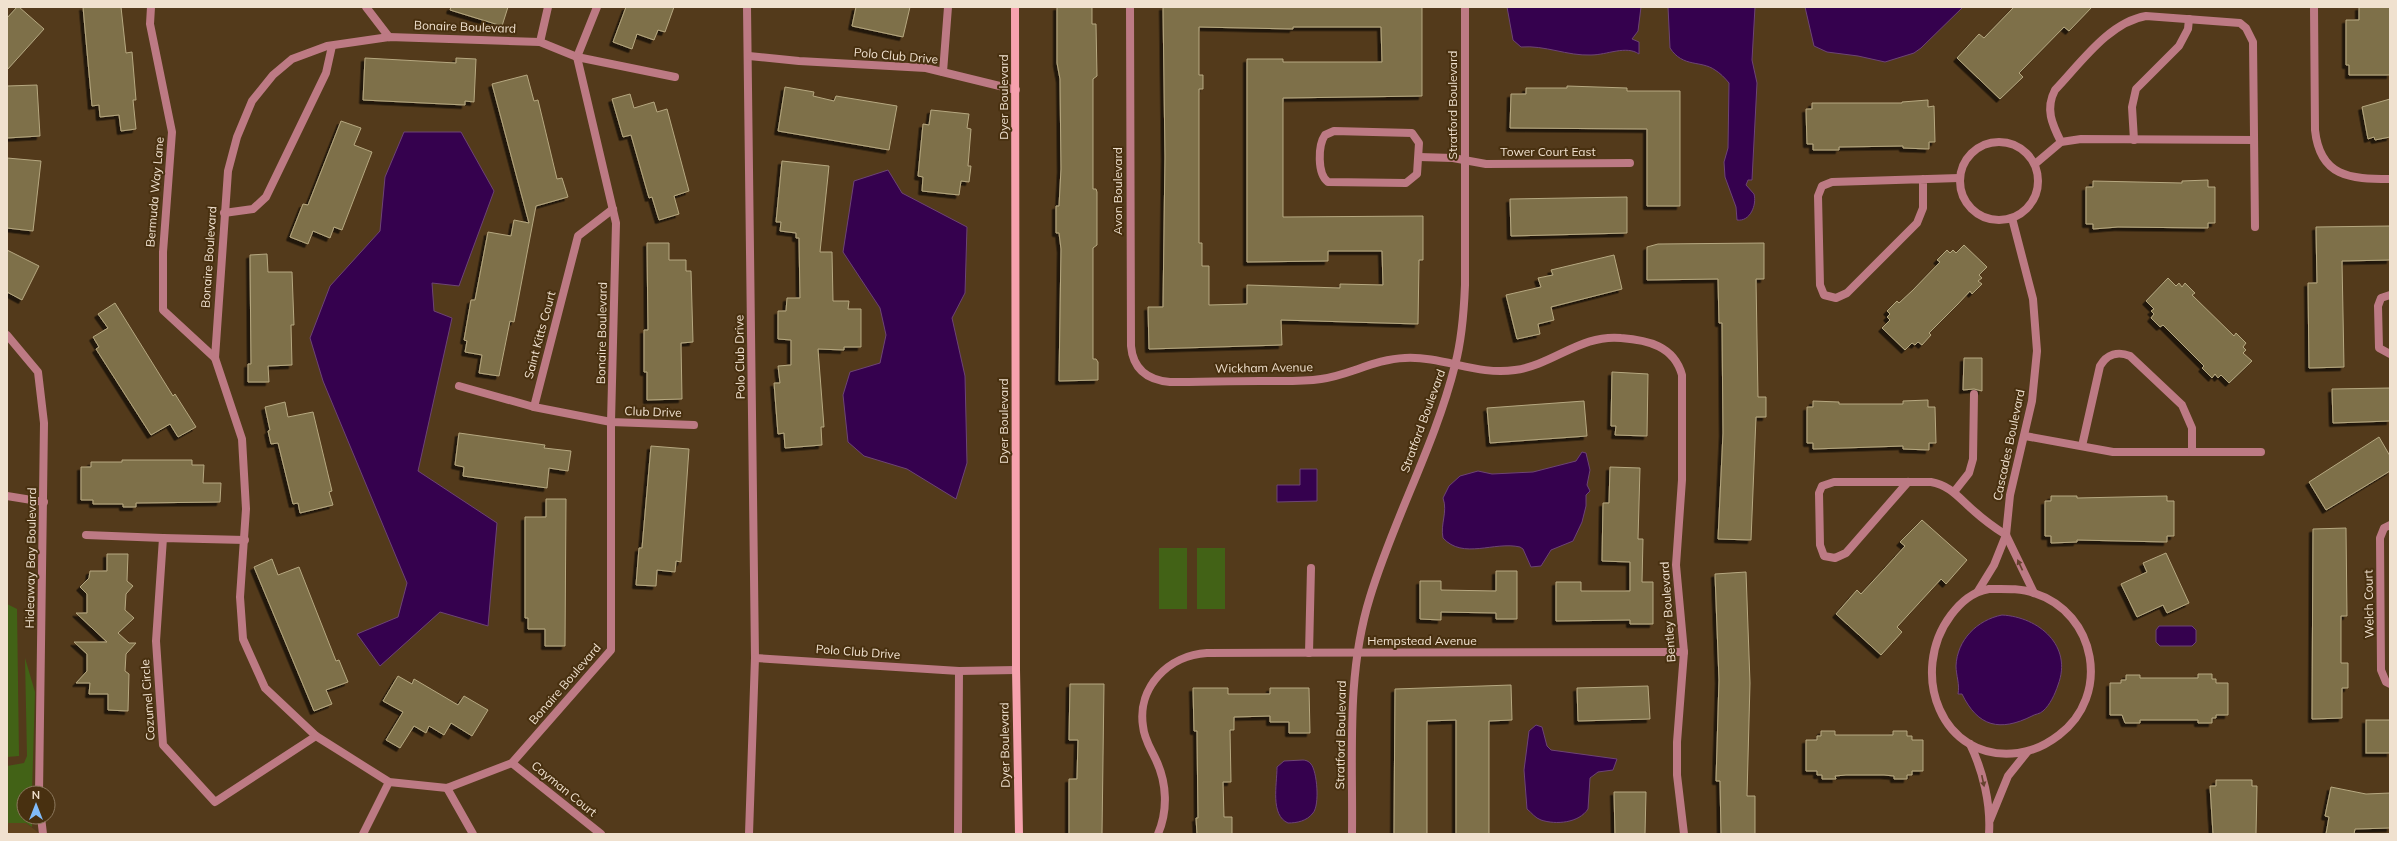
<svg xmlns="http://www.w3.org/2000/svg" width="2397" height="841" font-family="Mulish,sans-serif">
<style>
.built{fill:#61431d}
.green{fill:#426216}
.water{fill:#35014e;stroke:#6d4475}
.building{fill:#7e704a;stroke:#b6a880;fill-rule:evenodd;filter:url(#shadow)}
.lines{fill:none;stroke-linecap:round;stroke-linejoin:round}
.service{stroke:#bd7a84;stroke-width:8}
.minor{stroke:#bd7a84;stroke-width:8}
.secondary{stroke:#f7a2ae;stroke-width:8}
.oneway{fill:#65422d}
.labels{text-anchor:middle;stroke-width:4;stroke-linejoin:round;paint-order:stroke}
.street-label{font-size:12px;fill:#f0e1cf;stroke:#483010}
</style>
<defs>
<filter id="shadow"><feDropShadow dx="-3.5" dy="3.5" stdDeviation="0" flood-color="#0009"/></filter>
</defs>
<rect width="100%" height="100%" fill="#533a1b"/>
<path class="built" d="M7,823h19l14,11h-33z"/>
<g class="green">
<rect x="1159" y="548" width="28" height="61"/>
<rect x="1197" y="548" width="28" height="61"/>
<path d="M7,604l10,5 2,147 -12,1z"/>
<path d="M25,658l10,34 -3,101h-8v24h8v10l-6,-4h-19v-57l17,-3 3,-7z"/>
</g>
<g class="water">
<path d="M1507,7h134l-3,24 -6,8 7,3v12c-13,-9 -32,1 -48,1 -24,1 -46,-10 -70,-8l-8,-7z"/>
<path d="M1668,7h87l-3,53 5,23 -5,97h-4l-2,5 8,9c3,11 -4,28 -17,26l-1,-13 -11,-30 -1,-15 4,-14 1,-65c-4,-5 -9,-10 -14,-13 -14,-10 -32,-2 -45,-22z"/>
<path d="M1805,7h158l-42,41 -7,5 -29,9 -27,-6 -31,-4 -13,-6z"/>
<path d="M404,132h57l33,59 -35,95 -27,-3 2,28 18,7 -34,153 79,52 -9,103 -48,-14 -60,54 -23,-32 41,-17 9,-34 -84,-202 -13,-43 20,-52 50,-55 5,-54z"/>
<path d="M888,170l14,23 65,34 -2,66 -13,25 13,58 2,87 -11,36 -49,-30 -43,-13 -16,-14 -5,-47 7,-23 30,-9 6,-28 -6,-27 -37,-56 11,-71z"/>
<path d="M1582,452l4,1 4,17 -3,15 3,6 -4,4v11l-4,16 -9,19 -22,9 -10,16 -10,1 -8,-18 -3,-2c-26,-6 -57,13 -77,-9 -3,-14 5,-26 0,-40l6,-12 11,-10 18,-5 14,3 41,-2 43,-11z"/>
<path d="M1300,469h17v32l-40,1v-17h23z"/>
<path d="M2002,615c37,2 71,31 56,70 -3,9 -8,20 -15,26 -3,3 -8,3 -11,5 -32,16 -54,11 -70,-22h-4c2,-9 -2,-19 -2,-28 1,-26 21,-46 46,-51z"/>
<path d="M2159,626h33l4,4v12l-4,4h-32l-4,-4v-12z"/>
<path d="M1536,725l6,2 5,19 4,4 66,9 -4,11 -15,2 -8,6 -2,31c-9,14 -32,16 -47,11 -6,-2 -9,-7 -14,-11l-3,-39 5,-39z"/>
<path d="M1303,760c2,0 6,1 8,4 6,7 9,41 2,49 -6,8 -16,10 -25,10 -18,-8 -11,-38 -11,-56l7,-6z"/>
</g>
<g class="building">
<path d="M17,7h2l25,22 -37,41v-52z"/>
<path d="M83,7h38l5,46 6,-1 4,48h-3l3,29 -15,2 -2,-16 -19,2 -1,-12 -7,1z"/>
<path d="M451,7h57l-6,19 -52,-16z"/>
<path d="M626,7h48l-9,25 -7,-2 -4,10 -17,-6 -5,15 -19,-7z"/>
<path d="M856,7h54l-7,30 -51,-11z"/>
<path d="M1057,7h35v17h4l1,52 -4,3v110h3l1,3v53l-4,3v111h3l2,3v18l-39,1 2,-132 -2,-16h-3v-27h3l2,-37 -1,-90 -3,-16z"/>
<path d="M1163,7h259v89l-139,2v119l140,-1v44h-4l-1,64 -137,-4 1,25 -133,4 -1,-42h15l2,-150zM1199,27l94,2v-2h88l1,35h-99v-3h-36v203l81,-1v-10h54l1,34 -43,-1v4l-93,-3v19l-38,1v-39h-7v-23h-3v-154h4v-14h-4z"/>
<path d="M2014,7h78l-23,24 -5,-4 -45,46 4,4 -23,22 -43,-41 22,-24 5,4z"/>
<path d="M2359,7h31v68h-41v-10h-3v-45h13z"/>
<path d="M365,58l91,5v-5l20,1 -2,43 -9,-1v4l-102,-5z"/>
<path d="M527,75l7,26 4,-1 19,79 5,-1 6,19 -32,9 -22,116 -4,-1 -11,55 -20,-3 3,-18 -17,-3 2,-11 -3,-1 7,-40h4l13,-68 23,4 3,-16 15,3 -37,-139z"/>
<path d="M37,85l3,51 -33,2v-52z"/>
<path d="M1567,86l60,2v3h53v115h-33v-77l-137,-1 1,-34h15v-6h41z"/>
<path d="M785,87l29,5 -1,4 21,5 2,-5 61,10 -8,44 -111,-19z"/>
<path d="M630,94l4,14 20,-6 3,10 10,-3 22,82 -15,5 5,18 -20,6 -7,-23 -3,1 -18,-63 -8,2 -11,-38z"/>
<path d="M2390,99v38l-15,3 -1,-3 -6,2 -6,-32z"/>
<path d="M1928,100v7l6,-1 1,36h-6v7l-26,-1v-2l-64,1v3h-26v-6h-6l-1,-35h6v-6h90v-1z"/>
<path d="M931,110l38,4 -2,14 4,1 -3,37h3l-2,16 -8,-1 -2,14 -37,-4 1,-14 -5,-1 5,-52 6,1z"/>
<path d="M341,121l20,7 -7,17 18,7 -30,78 -8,-3 -4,11 -17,-7 -5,13 -18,-7 13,-33 5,1z"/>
<path d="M7,158l34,3 -8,70 -26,-3z"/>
<path d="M782,161l47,5 -9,86h12l1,49h16l-1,8h13v38h-17v3l-26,-1 6,78h-3l1,18 -37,3 -1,-15 -6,1 -4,-51h6l-2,-17 13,-1v-25l-13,-1v-28h8l1,-13h13l-1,-60h-3v-5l-16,-2 1,-9h-5z"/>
<path d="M2208,180v7h7v36h-7v5l-90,-1 -25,2v-5h-7v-37h7v-6l89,2v-2z"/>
<path d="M1627,197v36l-116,3 -1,-37z"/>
<path d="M2390,226v34l-48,1 2,106 -35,1 -1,-85h9l-1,-56z"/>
<path d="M647,243h22v17h17v11h5l2,71 -12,1 1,56 -35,1v-28h-3v-42h4z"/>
<path d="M1764,243v36h-8l2,118h8v20h-10l-5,123 -33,-1 5,-106 -1,-110h-3l-1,-44 -71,1v-33l11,-3z"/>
<path d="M1964,245l23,22 -8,8 3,3 -4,3 4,3 -10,10 -2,-3 -12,13 -29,29 2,2 -9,10 -4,-3 -3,3 -3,-2 -7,7 -23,-22 8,-8 -3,-3 3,-3 -3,-3 10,-10 2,2 14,-13 27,-28 -3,-2 10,-10 3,3 3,-3 3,3z"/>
<path d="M7,250l32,16 -17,34 -15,-8z"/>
<path d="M267,254l1,18h24l2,53h-3l1,40 -24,1 1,16h-21v-18h3l-1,-109z"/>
<path d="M1614,255l8,34 -71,18 3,13 -16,4 2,10 -23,5 -11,-44 35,-8 -3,-9 15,-3 -2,-5z"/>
<path d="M2168,278l8,8 3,-3 3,4 3,-4 10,10 -3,2 42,41 2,-3 10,10 -3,4 3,3 -3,3 9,8 -23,22 -8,-8 -3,3 -3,-4 -3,4 -10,-10 2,-2 -41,-41 -3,2 -9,-9 3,-4 -3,-3 3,-2 -8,-8z"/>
<path d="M115,303l58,93 2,-2 21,33 -18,10 -8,-13 -19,11 -55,-86 3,-2 -6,-10 15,-9 -10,-14z"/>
<path d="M1964,358h18v33l-8,-2 -11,1z"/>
<path d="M1612,372l36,2 -1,62 -32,-1 1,-9h-5z"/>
<path d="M2390,388v33l-57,2 -1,-34z"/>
<path d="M1928,400v7h7l1,36h-7v7l-26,-1v-3l-90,3v-6h-6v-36h6v-6l26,1v2h64v-3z"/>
<path d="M1584,401l3,35 -97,7 -3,-35z"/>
<path d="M285,402l3,15 25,-5 19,79 -3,1 4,13 -33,8 -2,-10 -5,1 -15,-61 -7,1 -3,-13 2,-1 -5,-23z"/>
<path d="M459,433l86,12 -1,3 27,3 -3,20 -19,-3 -2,20 -84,-12 1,-9 -9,-2z"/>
<path d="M2379,437l11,19v15l-64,39 -17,-28z"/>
<path d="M651,446l38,3 -8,113 -5,-1 -1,11 -18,-2 -1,16 -20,-1 3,-37h3z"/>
<path d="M122,460h70v5h12l-1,18h18l-1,19 -84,1v4h-13v-3h-30v-4h-12v-33h10v-5h31z"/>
<path d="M1610,467l30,1 -2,71h5l-1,43h11v42h-23v-4l-74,1v-39h25v9h49v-29l-28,-1 1,-58h6z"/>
<path d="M2051,496h26v2l90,-2v5h7v35h-7v6l-90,-2v2l-26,1v-7h-6v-35h6z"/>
<path d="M546,499h20l-1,147h-20v-17h-17v-11h-3v-101h21z"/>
<path d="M1922,520l45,40 -21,24 -5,-5 -44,48 5,5 -21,23 -45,-41 21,-24 4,4 25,-27 19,-21 -5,-4z"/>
<path d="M2346,528l1,88h-6v47h7v25h-6v30l-30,1 1,-190z"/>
<path d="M2166,553l23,50 -22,10 -4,-8 -26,12 -16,-33 26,-12 -4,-9z"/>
<path d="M107,554h21l-1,27 6,5 -7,8 -1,16 9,8 -16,15 11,10h7l-10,11 -1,17 4,3 -1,37 -20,-1v-16h-19l1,-11h-14l11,-12v-17l-13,-12h33l-31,-29h11v-19l-7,-7 9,-9 1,-7h17z"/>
<path d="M272,559l6,16 21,-8 37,94 3,-1 9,22 -22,8 6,14 -18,7 -60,-144z"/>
<path d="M1496,571h21v48h-21v-6l-55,-1v8l-21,-1v-38h21v9l55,1z"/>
<path d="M1746,572l4,111 -3,113h8v38h-34l-1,-53h-4l3,-101 -4,-106z"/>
<path d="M2198,674h14v5h4v4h12v32h-12v3h-4v5h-14v-3h-58v3h-15l-3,-8h-12v-32h11v-3h5v-5h14v3h58z"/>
<path d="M398,676l14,8 2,-5 44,26 6,-9 24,14 -16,26 -21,-13 -7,12 -15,-9 -3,7 -12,-7 -14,22 -14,-8 17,-28 -20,-11z"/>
<path d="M1070,684h34l-2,150h-33v-55h8l1,-39h-9z"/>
<path d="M1511,685l1,35 -23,1v113h-33v-114l-29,1v113h-33l1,-145z"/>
<path d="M1648,686l2,33 -72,2 -1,-33z"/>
<path d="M1193,688h35v6h42v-6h39l1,45h-21v-11h-19v-6l-36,1v13h-4l1,52h-8l1,35h8v17h-35l-1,-16h2l-1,-87h-3z"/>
<rect x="2366" y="720" width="24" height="33"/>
<path d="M1821,731h14v4h58v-4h14v5h5v4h11v31h-11v4h-5v4h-13v-3l-10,-1h-38l-11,1 1,3h-14v-4h-5v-4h-11v-31h11v-4h4z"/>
<path d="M2216,780h36v6h5l-1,48h-43l-3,-48h6z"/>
<path d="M2331,787l35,7 24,-1v35l-35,1 -1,5h-28l3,-17 -4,-1z"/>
<path d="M1614,792h32l-1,42h-30z"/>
</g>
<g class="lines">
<g class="service">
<path d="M747,7l8,651 -6,176"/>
<path d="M1130,7l1,339c2,23 16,34 39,36 30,0 60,-1 90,-1 20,0 41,1 61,-2 29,-4 54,-20 84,-21 38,-2 73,18 110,12 38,-5 66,-36 106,-32 27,2 53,8 61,37v105l-6,85 8,87 -7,90v33l7,59"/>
<path d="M2314,7l1,123c5,47 35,49 75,49"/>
<path d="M749,56l50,5 127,7 90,22"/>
<path d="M577,57l98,20"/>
<path d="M943,72l5,-65"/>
<path d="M1334,131l78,2 7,10 -2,31 -11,9 -78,-1c-11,-8 -10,-37 -3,-47z"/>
<path d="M2134,140l-2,-33 4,-18 43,-43 9,-17 1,-10"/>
<circle cx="1999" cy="181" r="39"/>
<path d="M2061,142c-9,-18 -16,-33 -6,-52 25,-26 54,-68 91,-74l94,7 6,5 7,14 2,185"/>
<path d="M1419,157l34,1 33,6 144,-1"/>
<path d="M2035,164l26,-22 20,-3 173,1"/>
<path d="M1923,179v29l-6,15 -70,70 -11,5 -12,-3 -4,-10 -2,-89 4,-10 10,-4 127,-4"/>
<path d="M224,213l29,-4 13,-12 60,-124 6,-27"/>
<path d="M2012,218l21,81 4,52 -5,50 -22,94 -4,40 28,58"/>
<path d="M2390,295l-9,3 -3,8 1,42 11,6"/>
<path d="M7,335l31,37 6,51 -5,370"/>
<path d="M459,386l75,21"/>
<path d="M2025,436l88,16h79v-24l-10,-23 -52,-49c-12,-5 -23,-2 -30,10l-18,80"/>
<path d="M2192,452h69"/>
<path d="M1908,482l-62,71 -11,5 -11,-2 -4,-11 -1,-52 3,-7 12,-4h97c19,3 29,17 43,29 10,9 21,17 32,24"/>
<path d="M1954,492l15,-19 4,-14 1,-65"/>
<path d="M7,496l37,6"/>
<path d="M2390,525l-6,3 -4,10 1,132 5,12 4,2"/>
<path d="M86,535l77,3"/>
<path d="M1989,589c15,0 31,-1 45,4 63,20 77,103 25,142 -13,10 -25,16 -41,18 -77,10 -110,-81 -67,-138 10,-13 21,-23 38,-26z"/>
<path d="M1978,591l16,-26 12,-30"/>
<path d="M1309,653l2,-85"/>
<path d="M755,658l204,13 57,-1"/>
<path d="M1970,744c13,27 21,60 19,90"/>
<path d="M41,817l2,17"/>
<path d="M1990,820l18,-44 20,-25"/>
<path d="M958,834l1,-163"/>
<path d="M1158,834c10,-23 9,-51 -2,-74 -5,-11 -12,-21 -13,-34 -6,-39 26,-71 64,-73l477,-1"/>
<path d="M1352,834c1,-79 -6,-160 18,-237 24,-79 65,-152 85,-232 7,-26 9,-54 10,-80v-278"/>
</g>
<g class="minor">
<path d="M151,7l-1,17 22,108 -9,120v58l52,48"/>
<path d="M366,7l23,30"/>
<path d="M389,37l151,5 37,15 39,166 -5,199v228l-99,113 -65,25 -58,-6 -73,-46 -51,-48 -22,-49 -3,-42 6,-88 -4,-70 -27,-81 13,-187 9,-34 15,-36 21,-26 19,-16 35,-13z"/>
<path d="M540,42l8,-35"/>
<path d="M577,57l20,-50"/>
<path d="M613,209l-35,27 -44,171 77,15 83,3"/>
<path d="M245,540l-82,-2 -7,103 7,104 52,57 101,-66"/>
<path d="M512,763l89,71"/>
<path d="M447,788l26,46"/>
<path d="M363,834l26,-52"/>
</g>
<path class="secondary" d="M1015,7l1,663 3,164"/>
</g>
<defs><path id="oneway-solid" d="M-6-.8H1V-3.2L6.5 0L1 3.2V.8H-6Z"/></defs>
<g class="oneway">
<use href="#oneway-solid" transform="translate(2020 565) rotate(-115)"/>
<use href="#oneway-solid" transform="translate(1983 781) rotate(78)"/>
</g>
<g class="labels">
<g class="street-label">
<text transform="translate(465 27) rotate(2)" y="4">Bonaire Boulevard</text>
<text transform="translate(896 56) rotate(5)" y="4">Polo Club Drive</text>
<text transform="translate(1004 97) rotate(-90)" y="4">Dyer Boulevard</text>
<text transform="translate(1453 105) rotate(-90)" y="4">Stratford Boulevard</text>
<text x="1548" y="156">Tower Court East</text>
<text transform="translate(1118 191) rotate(-90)" y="4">Avon Boulevard</text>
<text transform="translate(155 192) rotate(-85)" y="4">Bermuda Way Lane</text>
<text transform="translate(209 257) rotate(-86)" y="4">Bonaire Boulevard</text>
<text transform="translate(602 333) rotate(-89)" y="4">Bonaire Boulevard</text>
<text transform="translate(540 335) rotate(-75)" y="4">Saint Kitts Court</text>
<text transform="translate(740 357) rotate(-91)" y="4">Polo Club Drive</text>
<text transform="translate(1264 368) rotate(-1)" y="4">Wickham Avenue</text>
<text transform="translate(653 412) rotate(2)" y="4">Club Drive</text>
<text transform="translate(1004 421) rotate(-90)" y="4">Dyer Boulevard</text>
<text transform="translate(1423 421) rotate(-70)" y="4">Stratford Boulevard</text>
<text transform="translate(2009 445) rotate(-78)" y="4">Cascades Boulevard</text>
<text transform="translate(31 558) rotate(-89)" y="4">Hideaway Bay Boulevard</text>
<text transform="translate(2369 604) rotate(-91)" y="4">Welch Court</text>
<text transform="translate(1668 612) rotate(-94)" y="4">Bentley Boulevard</text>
<text x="1422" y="645">Hempstead Avenue</text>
<text transform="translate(858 652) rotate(4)" y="4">Polo Club Drive</text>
<text transform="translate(565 684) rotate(-49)" y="4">Bonaire Boulevard</text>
<text transform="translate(148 700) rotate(-94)" y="4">Cozumel Circle</text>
<text transform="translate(1341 735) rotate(-89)" y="4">Stratford Boulevard</text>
<text transform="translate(1005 745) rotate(-91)" y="4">Dyer Boulevard</text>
<text transform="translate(564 789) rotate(39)" y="4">Cayman Court</text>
</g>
</g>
<rect width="2397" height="841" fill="none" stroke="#f0e1cf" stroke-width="16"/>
<g transform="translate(36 805)"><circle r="19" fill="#483010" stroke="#8b775c"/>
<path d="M0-3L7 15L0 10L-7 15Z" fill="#81bcfa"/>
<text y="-6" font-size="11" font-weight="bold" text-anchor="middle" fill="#f0e1cf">N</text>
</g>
</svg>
